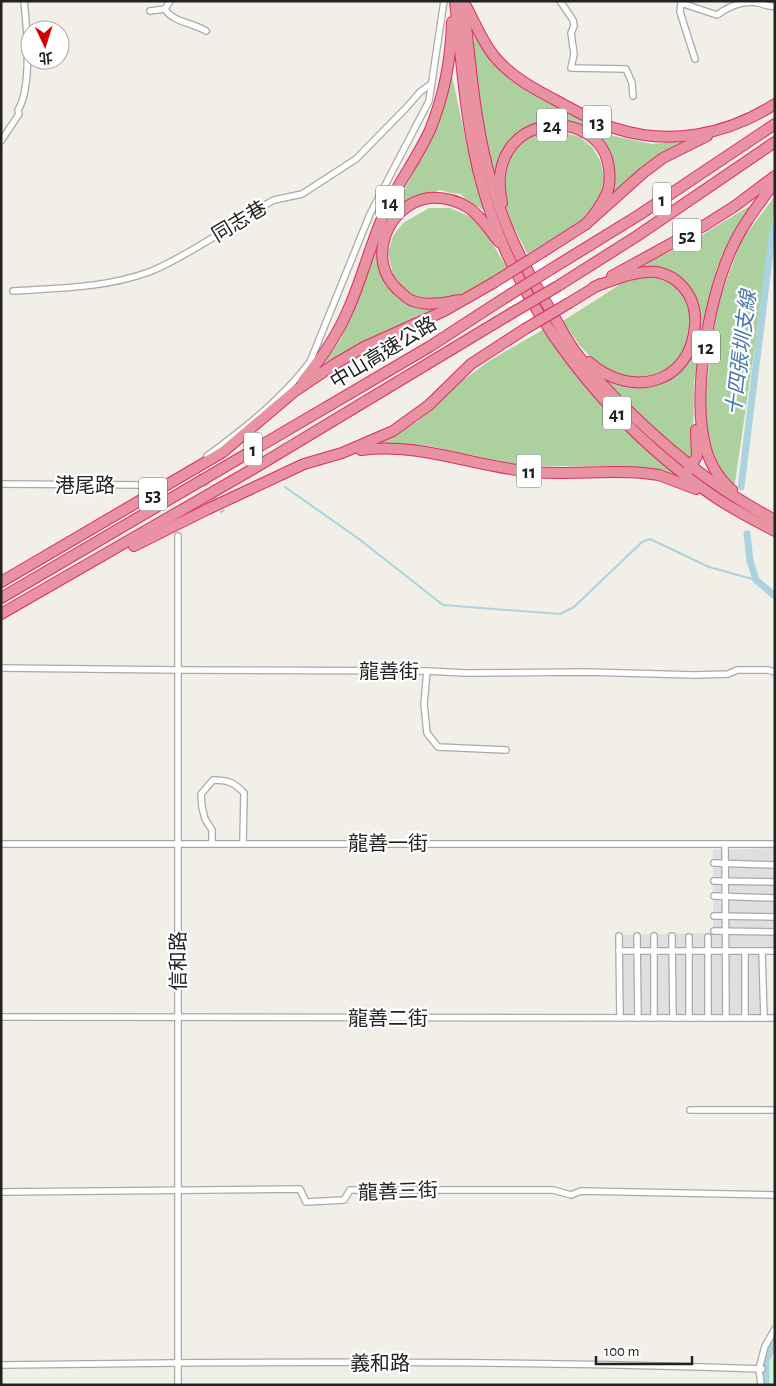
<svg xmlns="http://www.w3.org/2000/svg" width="776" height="1386" font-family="'Alegreya Sans','Noto Sans TC',sans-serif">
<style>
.residential{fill:#e0dfdf}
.forest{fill:#add19e}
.park{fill:#c8facc}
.pier{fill:#fff}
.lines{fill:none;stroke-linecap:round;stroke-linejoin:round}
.stream{stroke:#aad3df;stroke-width:2}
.canal{stroke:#aad3df;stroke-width:7}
.street-tunnel{stroke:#c8c6c1;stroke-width:5.5;stroke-dasharray:5.5 3;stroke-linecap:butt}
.street-casing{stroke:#a9a9a9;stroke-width:8}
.highway-casing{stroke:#dc2a67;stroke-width:12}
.street{stroke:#fff;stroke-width:5.5}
.highway{stroke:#e892a2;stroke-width:10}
.highway-bridge-casing{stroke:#dc2a67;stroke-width:12;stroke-linecap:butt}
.highway-bridge{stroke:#e892a2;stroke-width:10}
.labels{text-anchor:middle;stroke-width:4.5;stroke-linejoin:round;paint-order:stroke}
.shield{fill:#fff;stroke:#646464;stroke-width:1}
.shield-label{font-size:19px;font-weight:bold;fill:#222}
.street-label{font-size:20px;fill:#222;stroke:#fff}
.water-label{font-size:21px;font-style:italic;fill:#4a7aab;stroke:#fff}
</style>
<rect width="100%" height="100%" fill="#f2efe9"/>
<path class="residential" d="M775,848v102h-14l1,67 -144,-1 -1,-81 96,-2v-83z"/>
<g class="forest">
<path d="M473,30l7,13 30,37 66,37 38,19 38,8 29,-3 1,3 -66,50 -3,-2c2,-28 0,-33 -17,-56l-54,-13 -24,10 -15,18 -6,28 -3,1 -18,-90z"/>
<path d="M452,76l15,70 20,66 -22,-13 -4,-5 -10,-1 -11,-3 -36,15v-5l-6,2 38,-72z"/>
<path d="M559,131l21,6 13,11 8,14 3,19 -5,18 -29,35 -41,23c-7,-15 -17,-31 -22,-46 -5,-19 -2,-52 12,-67 8,-9 28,-11 40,-13z"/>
<path d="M775,196v9l-40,278 -2,4 -19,-25 -8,-23 -2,-32 13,-101 24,-65z"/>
<path d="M748,207l2,2 -33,59 -10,40 -5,40 -8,33 -1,74 -3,4 -43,-33 -46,-48 3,-2 22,7 46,-9 24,-36 -7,-51 -51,-20 52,-25z"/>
<path d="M429,208h21l28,12 31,51 -43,25 -42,5 -23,-14 -7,-9 -6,-25 5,-17 10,-13z"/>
<path d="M376,248h2c5,43 17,57 60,62l-118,59 21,-30 14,-33z"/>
<path d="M648,274l26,6 19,25 -6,43 -16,21 -19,8 -31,1 -21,-11 -20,-21 -17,-25 67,-43z"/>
<path d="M544,329c28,38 55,76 89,108 15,14 32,26 48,40l-1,1 -22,-8 -47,-4h-88l-94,-20 -47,-3v-3l35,-18 45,-41 27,-20z"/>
</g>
<path class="park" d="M775,1350v35h-5v-23z"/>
<path class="pier" d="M536,249l37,58 -45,29 -37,-58z"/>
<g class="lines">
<path class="stream" d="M285,487l74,52 84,66 117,9 14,-7 68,-65 8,-3 59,28 47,13"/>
<g class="canal">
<path d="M741,487l31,-251 3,-13"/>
<path d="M747,534l3,27 6,19 19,16"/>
<path d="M766,1385v-25l9,-18"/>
</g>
<path class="street-tunnel" d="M195,467l28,45"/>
<g class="street-casing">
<g id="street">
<path d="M560,1l13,19 1,6 -3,7 3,21 -3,14 55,1 6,14 1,13"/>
<path d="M165,9l5,-8"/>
<path d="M150,11l15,-2c7,13 29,14 41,22"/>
<path d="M695,59l-15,-47 1,-9 36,12c12,-9 27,-15 42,-12 7,2 9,4 16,3"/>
<path d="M1,141l18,-27 -1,-4c14,-22 9,-82 6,-109"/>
<path d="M13,291c46,-3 92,-3 136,-19 26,-10 51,-27 75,-41l2,-5 48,-26 28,-6 54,-35 51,-52 13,-15 11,-8"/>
<path d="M207,456c37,-27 75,-57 103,-94l60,-148 59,-113 15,-100"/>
<path d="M1,484l143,1 21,-3"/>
<path d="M1,668l177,2 249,1 38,2 121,-1 109,3 33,-1 9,-4h31l7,2"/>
<path d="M427,671l-3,33 3,29 11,14 68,3"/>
<path d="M212,843v-13l-7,-11 -3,-12 -1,-13 12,-14c14,0 21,2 31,13l-1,50"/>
<path d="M1,844h774"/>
<path d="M725,844l1,174"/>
<path d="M714,863l61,2"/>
<path d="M714,881l61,1"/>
<path d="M714,896l61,2"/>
<path d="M714,916l61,1"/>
<path d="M714,931l61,1"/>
<path d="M619,936l1,82"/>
<path d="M637,936l1,82"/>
<path d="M654,936v82"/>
<path d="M672,936l1,82"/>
<path d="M689,937v81"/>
<path d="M708,937v81"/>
<path d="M619,951h156"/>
<path d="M762,951l2,67"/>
<path d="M1,1017l774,1"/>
<path d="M745,1018v-67"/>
<path d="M690,1110h85"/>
<path d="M1,1192l299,-3 6,13 38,-2 6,-10h203l18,5 10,-4 194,4"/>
<path d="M1,1365c254,-4 508,-5 761,4"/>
<path d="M178,1385v-849"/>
<path d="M761,1385l-2,-16 6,-23 10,-17"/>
</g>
</g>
<g class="highway-casing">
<g id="highway">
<path d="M455,1c7,63 10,122 27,184 34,124 126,238 230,310 20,14 42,25 63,36"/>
<path d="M463,1c8,62 11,124 29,183 12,42 30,80 53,117 10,16 18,33 29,49 19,26 40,48 64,70 43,41 84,72 137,100"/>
<path d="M466,6c9,17 16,35 28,50 17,21 42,34 65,46 18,10 36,20 55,26 55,18 113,7 161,-24"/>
<path d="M502,203c-20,-93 100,-100 107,-34 1,8 1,18 -3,26 -5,11 -12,20 -20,29"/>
<path d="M544,251l42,-27 57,-51 20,-15 44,-22"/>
<path d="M548,271l91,-56 136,-91"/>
<path d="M612,276l93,-51 30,-19 40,-30"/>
<path d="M558,286l79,-50 138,-94"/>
<path d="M458,300c-13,3 -32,6 -45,1 -6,-2 -11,-8 -16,-12 -31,-29 -10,-85 32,-91 14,-1 27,2 40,10 12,8 21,23 30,34"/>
<path d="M569,303l31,-19"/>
<path d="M589,362c41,37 102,23 106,-37 1,-15 -2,-27 -12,-38 -7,-8 -16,-13 -26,-15 -22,-2 -43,8 -63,15"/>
<path d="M303,381c18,-22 34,-45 45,-71 14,-31 22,-65 36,-96 13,-30 33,-55 46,-84 14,-34 21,-71 22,-108"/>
<path d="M361,450c59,-8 114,17 172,22 37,3 74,-2 110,1l16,2 37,14"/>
<path d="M687,473l10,-17 -1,-26"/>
<path d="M732,490c-12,-10 -22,-26 -26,-41 -15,-54 3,-149 25,-199 11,-25 28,-46 44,-68"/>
<path d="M134,546l74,-37 96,-45 38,-11 51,-22 36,-26 42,-41 54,-35"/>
<path d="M1,582l222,-130 72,-61 40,-27 29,-17 80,-36 49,-28"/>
<path d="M1,598l428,-251 74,-48"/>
<path d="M1,614l252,-145 259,-156"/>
</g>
</g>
<use href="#street" class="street"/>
<use href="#highway" class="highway"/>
<g class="highway-bridge-casing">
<g id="highway-bridge">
<path d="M493,283l51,-32"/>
<path d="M503,299l45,-28"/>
<path d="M512,313l46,-27"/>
<path d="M525,329l44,-26"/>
</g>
</g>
<use href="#highway-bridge" class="highway-bridge"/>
</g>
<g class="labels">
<g class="shield">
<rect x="583" y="105.5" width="28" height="33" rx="4"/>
<rect x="537" y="108.5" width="30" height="33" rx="4"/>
<rect x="653" y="182.5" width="18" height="33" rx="4"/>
<rect x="376" y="185.5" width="28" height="33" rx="4"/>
<rect x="673" y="218.5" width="28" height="33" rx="4"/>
<rect x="692" y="330.5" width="28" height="33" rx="4"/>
<rect x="603" y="396.5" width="28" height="33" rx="4"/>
<rect x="244" y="432.5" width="18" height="33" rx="4"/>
<rect x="516.5" y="454.5" width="25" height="33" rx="4"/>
<rect x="139" y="477.5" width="28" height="33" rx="4"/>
</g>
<g class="shield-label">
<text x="597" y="129">13</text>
<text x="552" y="132">24</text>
<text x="662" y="206">1</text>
<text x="390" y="209">14</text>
<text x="687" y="242">52</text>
<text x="706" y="354">12</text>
<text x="617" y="420">41</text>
<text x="253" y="456">1</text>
<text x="529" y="478">11</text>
<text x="153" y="501">53</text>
</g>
<g class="street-label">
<text transform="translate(239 221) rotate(-31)" y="7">同志巷</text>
<text transform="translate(383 352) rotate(-31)" y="7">中山高速公路</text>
<text x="85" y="492">港尾路</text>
<text x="389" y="678">龍善街</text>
<text x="388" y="850">龍善一街</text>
<text transform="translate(178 961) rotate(-90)" y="7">信和路</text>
<text x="388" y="1025">龍善二街</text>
<text transform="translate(398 1191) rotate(-2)" y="7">龍善三街</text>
<text x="380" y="1370">義和路</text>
</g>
<g class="water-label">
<text transform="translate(741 353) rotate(-83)" y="7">十四張圳支線</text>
</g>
</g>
<rect width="776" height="1386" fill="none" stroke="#222222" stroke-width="5"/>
<g transform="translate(45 45) rotate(176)"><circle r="24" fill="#ffffff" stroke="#a7a7a7"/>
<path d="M0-4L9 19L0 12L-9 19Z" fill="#d40000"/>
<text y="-8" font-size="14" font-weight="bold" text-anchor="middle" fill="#222222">北</text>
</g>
<path d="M596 1356v8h96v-8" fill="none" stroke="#222222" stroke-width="2.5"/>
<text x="604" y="1356" font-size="15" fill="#222222" stroke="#ffffff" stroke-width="4" paint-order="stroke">100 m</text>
</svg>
